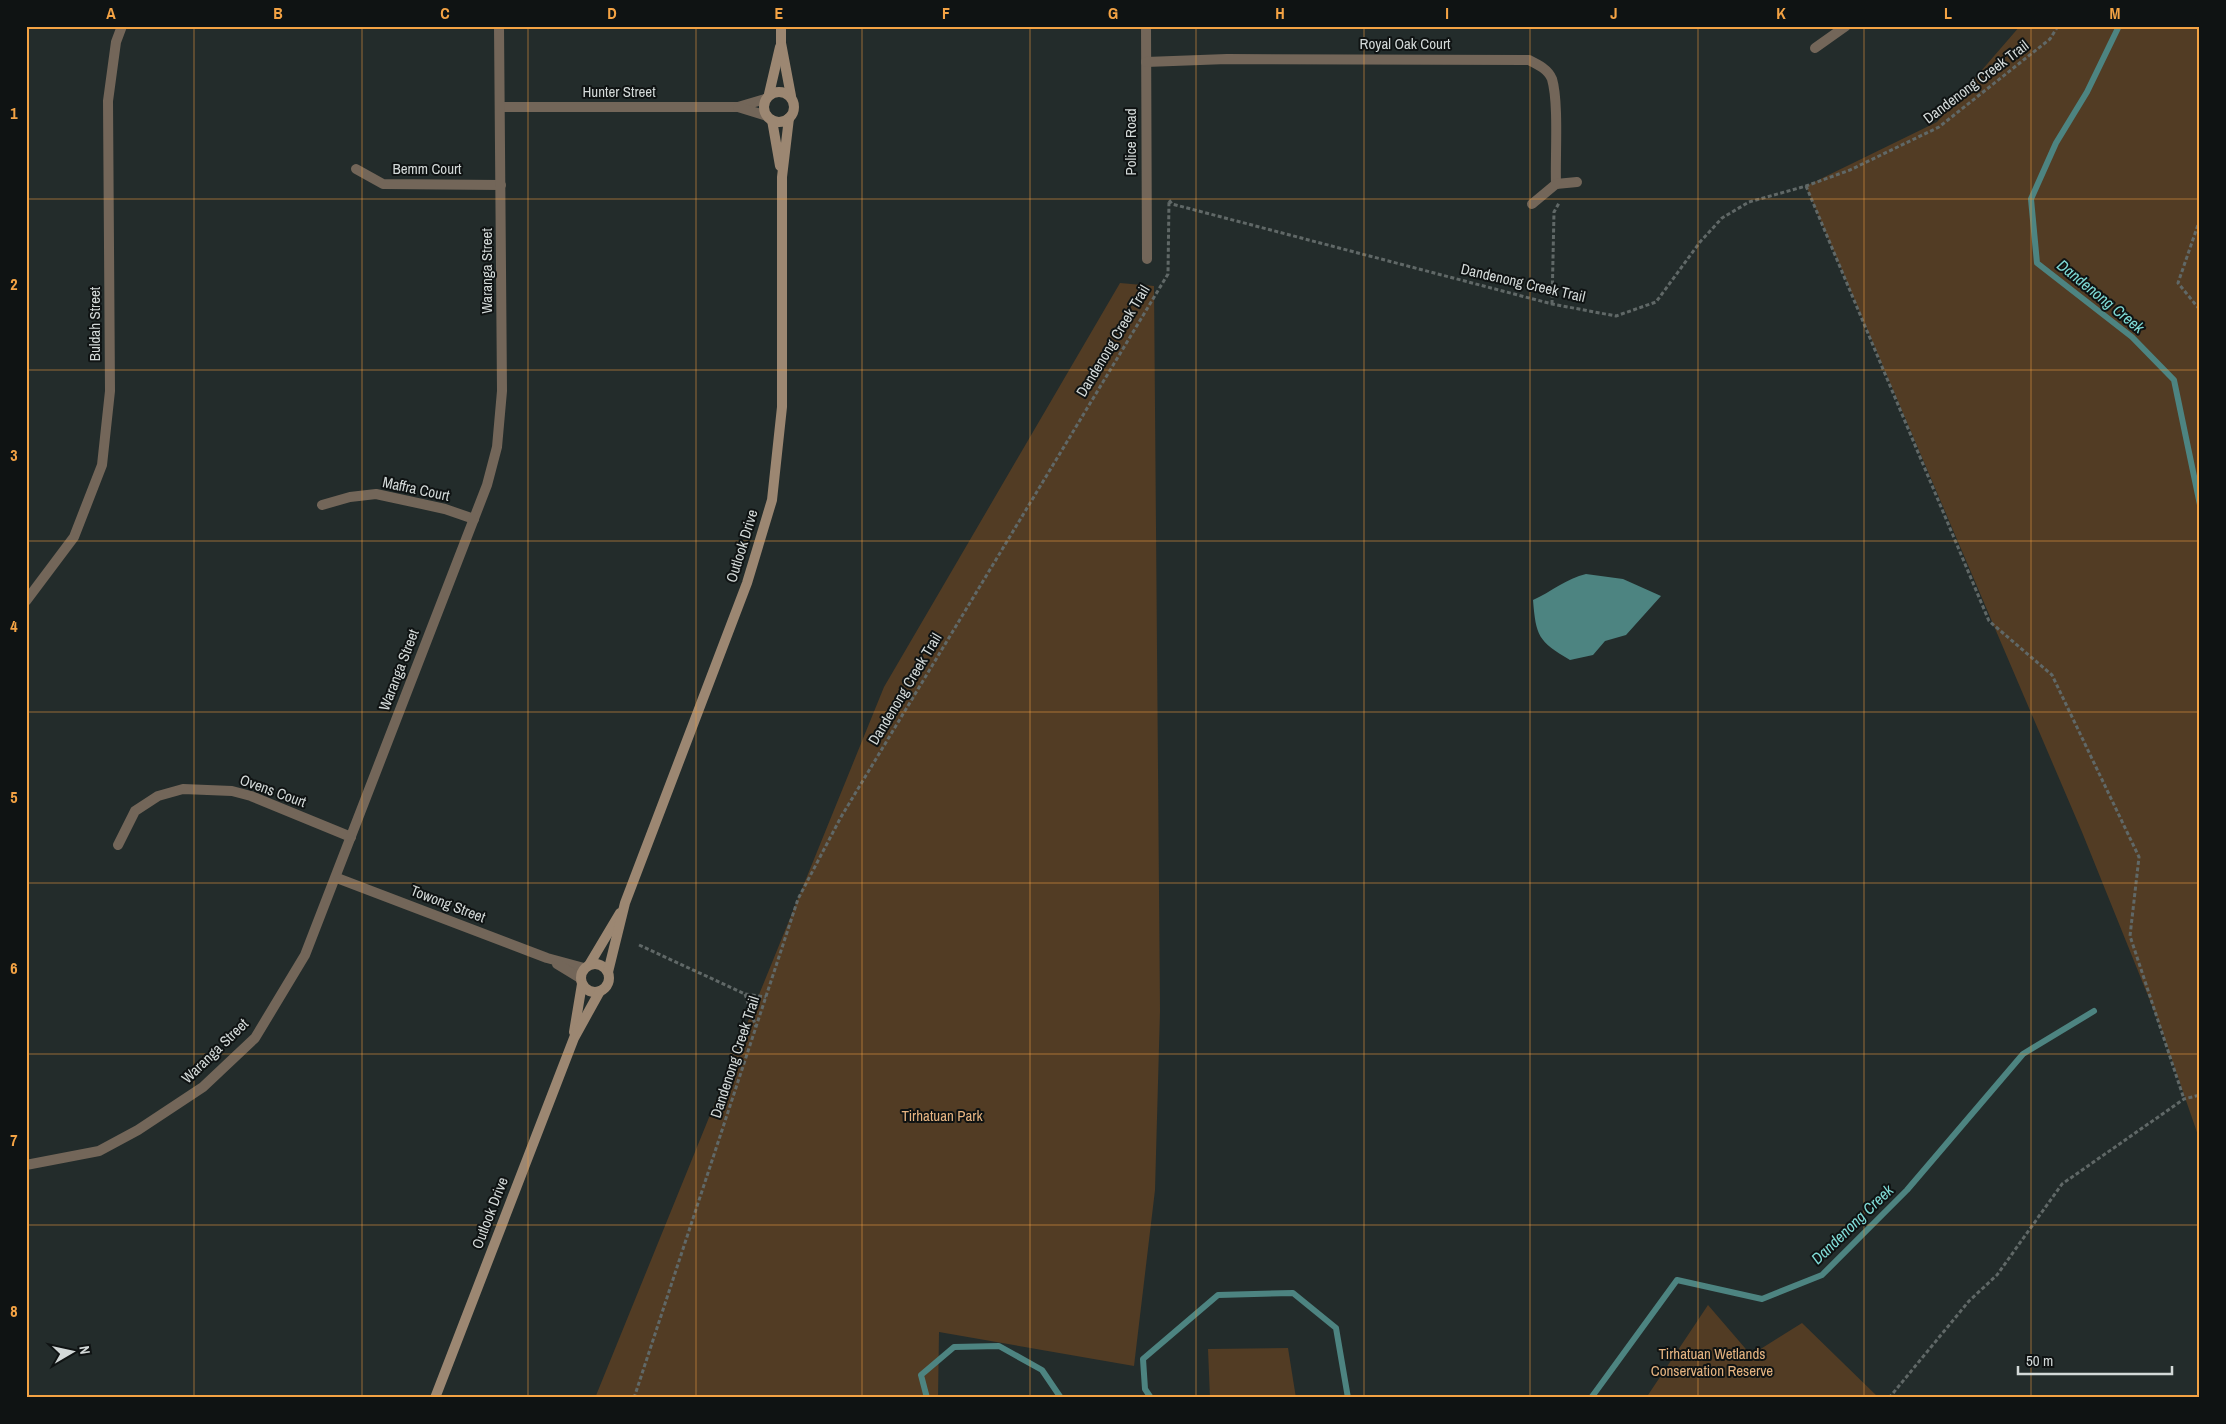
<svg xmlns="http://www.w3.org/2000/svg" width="2226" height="1424" font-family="'Archivo Narrow',sans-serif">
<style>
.green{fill:#523c24}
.water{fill:#4d8481}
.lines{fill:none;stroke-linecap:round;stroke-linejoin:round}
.stream{stroke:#4d8481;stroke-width:6}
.path{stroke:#606867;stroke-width:3;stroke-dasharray:4 2.5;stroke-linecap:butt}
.street{stroke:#736659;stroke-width:10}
.secondary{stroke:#9c8772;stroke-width:10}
.grid{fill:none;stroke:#f4a344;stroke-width:1;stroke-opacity:0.55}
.labels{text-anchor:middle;stroke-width:4;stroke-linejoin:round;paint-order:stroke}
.street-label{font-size:15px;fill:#d3d9d8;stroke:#0f1313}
.park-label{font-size:15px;fill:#e6b481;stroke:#0f1313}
.water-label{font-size:16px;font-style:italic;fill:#7fdbd6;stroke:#0f1313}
.neatline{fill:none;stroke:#f4a344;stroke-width:2}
.grid-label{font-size:16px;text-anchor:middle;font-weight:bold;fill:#f4a344}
</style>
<rect width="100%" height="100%" fill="#232c2b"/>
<g class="green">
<path d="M2020,26h180v1115l-39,-113 -79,-196 -276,-646 131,-64z"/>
<path d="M1120,283l34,3 6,725 -5,179 -21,176 -195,-34 -1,66h-343l289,-711z"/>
<path d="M1708,1305l43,50 51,-32 77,75h-233z"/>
<path d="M1288,1348l8,50h-86l-2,-49z"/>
</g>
<path class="water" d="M1586,574l37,5 38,17 -35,39 -21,6 -12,14 -23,5c-32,-19 -34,-24 -37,-60 18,-8 34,-22 53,-26z"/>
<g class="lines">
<g class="stream">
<path d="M2119,26l-32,66 -31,51 -25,56 6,64 95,74 42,43 26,125"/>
<path d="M927,1398l-6,-23 33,-28 45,-1 43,24 19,28"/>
<path d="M1151,1398l-6,-9 -2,-30 75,-64 75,-2 43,35 12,70"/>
<path d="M1591,1398l86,-118 85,19 60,-24 85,-85 116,-136 71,-43"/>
</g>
<g class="path">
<path d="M1806,186l183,435 63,54 87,182 -9,79 54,163"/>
<path d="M2200,219l-22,64 22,27"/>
<path d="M1552,304l2,-92 5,-9"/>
<path d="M639,945l106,49 21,3"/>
<path d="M745,994l11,33"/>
<path d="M634,1398l164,-499 43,-82 327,-543 1,-74 3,4 380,100 64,12 40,-14 44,-60 22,-24 27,-16 57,-16 44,-16 89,-43 111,-88 8,-13"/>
<path d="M1889,1398l80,-97 28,-26 65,-91 122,-85 16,-4"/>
</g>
<g class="street">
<path d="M1146,26l1,233"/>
<path d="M1815,48l31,-22"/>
<path d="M1146,62l81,-3 302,1c8,4 19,9 23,19 7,24 3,78 4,105"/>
<path d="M501,107h237l27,-8"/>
<path d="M738,107l29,9"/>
<path d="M356,169l27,15 118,1"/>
<path d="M1532,204l24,-20 21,-2"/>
<path d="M322,505l28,-8 26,-3 69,15 29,10"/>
<path d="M26,601l48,-64 28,-72 8,-74 -2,-290 8,-59 6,-16"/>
<path d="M118,845l17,-34 23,-15 25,-7 49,2 19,5 100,41"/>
<path d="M337,878l210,80 37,10"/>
<path d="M557,964l23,14"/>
<path d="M26,1165l73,-14 39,-21 65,-43 52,-49 50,-83 182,-470 10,-38 5,-56 -3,-365"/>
</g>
<g class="secondary">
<path d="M781,26v17l10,53"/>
<circle cx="779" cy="107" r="15"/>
<path d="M769,94l11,-47"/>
<path d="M772,120l8,46"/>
<circle cx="595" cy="978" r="14"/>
<path d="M589,965l31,-52"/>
<path d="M608,972l17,-69 122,-320 25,-83 10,-93v-230l7,-59"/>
<path d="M574,1032l8,-48"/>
<path d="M435,1398l139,-360 26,-47"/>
</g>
</g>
<path class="grid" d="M194,26v1372M362,26v1372M528,26v1372M696,26v1372M862,26v1372M1030,26v1372M1196,26v1372M1364,26v1372M1530,26v1372M1698,26v1372M1864,26v1372M2031,26v1372M26,199h2174M26,370h2174M26,541h2174M26,712h2174M26,883h2174M26,1054h2174M26,1225h2174"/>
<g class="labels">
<g class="street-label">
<text x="1405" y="49">Royal Oak Court</text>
<text transform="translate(1976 82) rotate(-37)" y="5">Dandenong Creek Trail</text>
<text x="619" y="97">Hunter Street</text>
<text transform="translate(1131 142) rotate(-90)" y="5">Police Road</text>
<text x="427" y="174">Bemm Court</text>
<text transform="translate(487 271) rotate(-90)" y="5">Waranga Street</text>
<text transform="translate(1523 283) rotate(13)" y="5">Dandenong Creek Trail</text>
<text transform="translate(95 324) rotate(-90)" y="5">Buldah Street</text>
<text transform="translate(1113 341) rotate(-59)" y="5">Dandenong Creek Trail</text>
<text transform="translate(416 489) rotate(12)" y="5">Maffra Court</text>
<text transform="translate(742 546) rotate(-73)" y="5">Outlook Drive</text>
<text transform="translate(399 670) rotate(-69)" y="5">Waranga Street</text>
<text transform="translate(905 689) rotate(-59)" y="5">Dandenong Creek Trail</text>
<text transform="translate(273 791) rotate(20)" y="5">Ovens Court</text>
<text transform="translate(448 904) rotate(21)" y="5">Towong Street</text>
<text transform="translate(215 1051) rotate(-44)" y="5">Waranga Street</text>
<text transform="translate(735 1057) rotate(-72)" y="5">Dandenong Creek Trail</text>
<text transform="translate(490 1213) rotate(-69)" y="5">Outlook Drive</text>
</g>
<g class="park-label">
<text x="942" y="1121">Tirhatuan Park</text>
<text x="1712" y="1359">Tirhatuan Wetlands<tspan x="1712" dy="17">Conservation Reserve</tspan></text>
</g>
<g class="water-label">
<text transform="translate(2101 296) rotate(39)" y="6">Dandenong Creek</text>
<text transform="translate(1852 1224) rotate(-44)" y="6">Dandenong Creek</text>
</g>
</g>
<rect width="2226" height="1424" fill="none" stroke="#0f1313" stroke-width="55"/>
<g transform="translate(72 1352) rotate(81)" stroke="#0f1313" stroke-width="4" paint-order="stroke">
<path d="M0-4L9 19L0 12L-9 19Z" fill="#d3d9d8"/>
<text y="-8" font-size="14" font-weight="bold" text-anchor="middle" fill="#d3d9d8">N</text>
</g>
<path d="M2018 1366v8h154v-8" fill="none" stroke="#d3d9d8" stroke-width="2.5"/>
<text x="2026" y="1366" font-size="15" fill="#d3d9d8" stroke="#0f1313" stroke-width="4" paint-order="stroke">50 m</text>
<rect x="28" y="28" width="2170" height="1368" class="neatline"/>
<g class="grid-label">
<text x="111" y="19">A</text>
<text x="278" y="19">B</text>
<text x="445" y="19">C</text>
<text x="612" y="19">D</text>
<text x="779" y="19">E</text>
<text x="946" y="19">F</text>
<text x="1113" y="19">G</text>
<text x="1280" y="19">H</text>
<text x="1447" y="19">I</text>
<text x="1614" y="19">J</text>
<text x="1781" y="19">K</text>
<text x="1948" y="19">L</text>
<text x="2115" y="19">M</text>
<text x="14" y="119">1</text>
<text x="14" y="290">2</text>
<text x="14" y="461">3</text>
<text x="14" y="632">4</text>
<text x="14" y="803">5</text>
<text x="14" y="974">6</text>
<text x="14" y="1146">7</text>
<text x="14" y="1317">8</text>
</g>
</svg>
